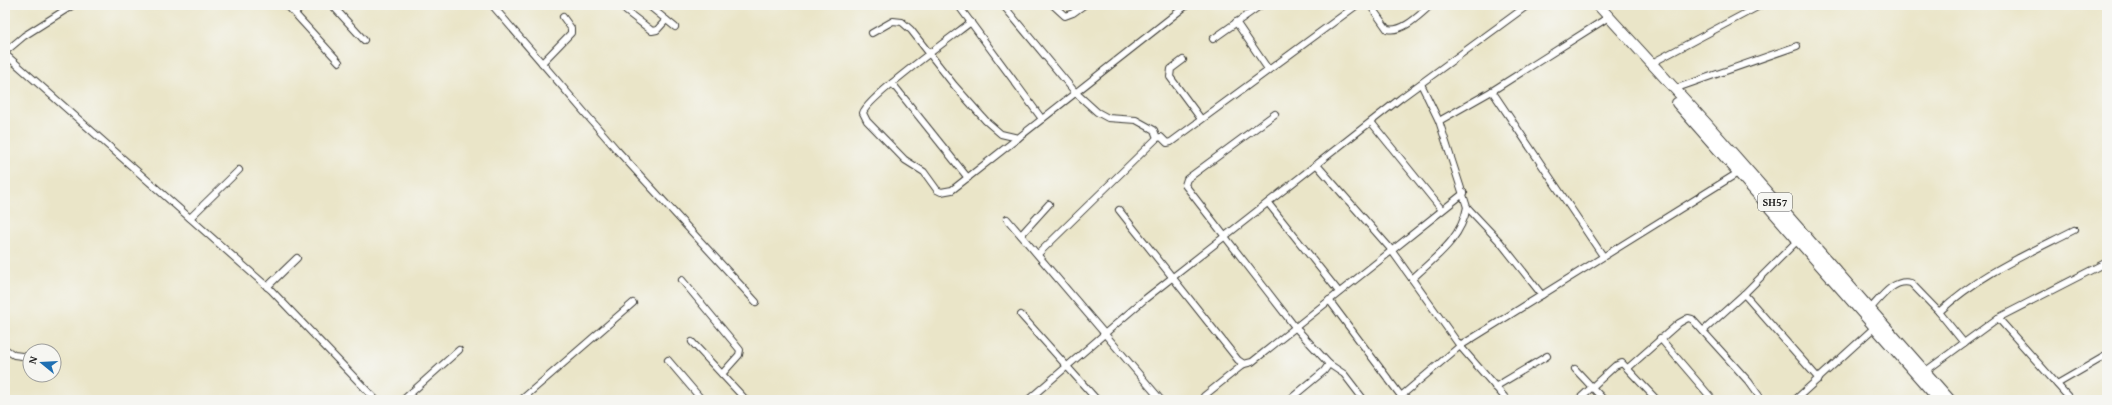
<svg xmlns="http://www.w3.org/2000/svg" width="2112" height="405" font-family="'Gentium Book Plus',serif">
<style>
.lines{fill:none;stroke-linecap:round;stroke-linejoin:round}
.minor-casing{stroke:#3b3a36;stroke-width:8}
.primary-casing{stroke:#3b3a36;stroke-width:12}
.minor{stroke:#fff;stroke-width:6}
.primary{stroke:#fff;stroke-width:10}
.labels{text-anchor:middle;stroke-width:3.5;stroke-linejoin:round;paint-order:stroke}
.shield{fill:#f6f6f2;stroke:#5d5d5c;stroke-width:1}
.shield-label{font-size:11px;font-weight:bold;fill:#1c1c1c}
</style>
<rect width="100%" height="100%" fill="#f6f6f2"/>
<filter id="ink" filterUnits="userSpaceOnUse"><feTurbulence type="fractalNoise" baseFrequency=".025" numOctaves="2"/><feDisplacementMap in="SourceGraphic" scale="8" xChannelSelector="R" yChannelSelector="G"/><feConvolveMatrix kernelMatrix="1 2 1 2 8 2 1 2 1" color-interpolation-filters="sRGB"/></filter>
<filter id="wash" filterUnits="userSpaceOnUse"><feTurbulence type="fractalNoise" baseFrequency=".012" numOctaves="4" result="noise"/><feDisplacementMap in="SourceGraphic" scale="16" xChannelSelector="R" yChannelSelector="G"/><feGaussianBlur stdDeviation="0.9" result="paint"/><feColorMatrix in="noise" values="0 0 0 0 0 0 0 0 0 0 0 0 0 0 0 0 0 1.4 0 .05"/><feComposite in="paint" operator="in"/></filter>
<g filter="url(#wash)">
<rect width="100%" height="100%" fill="#eae5c8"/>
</g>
<g filter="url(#ink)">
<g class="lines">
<g class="minor-casing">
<g id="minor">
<path d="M287,5l52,57"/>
<path d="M332,5l32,35"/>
<path d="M492,5l124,144 140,153"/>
<path d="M648,5l27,22"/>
<path d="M958,5l84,114"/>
<path d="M1003,5l72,87 22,20 11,6 28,2 18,10 3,8"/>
<path d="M1053,5l12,11 8,-3 11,-8"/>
<path d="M1370,5l17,24c16,4 33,-15 44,-24"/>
<path d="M626,11l26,20 5,-1 9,-10"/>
<path d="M295,13l9,-8"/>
<path d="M971,22c-18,14 -104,76 -108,91l4,8 38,39 19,12 13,18 4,2 11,-2 235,-185"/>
<path d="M1236,22l32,47"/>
<path d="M872,33l21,-12 9,1 9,8 43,55 32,36 15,13 17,4"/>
<path d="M1213,39l48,-34"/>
<path d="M5,52l19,-16 49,-31"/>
<path d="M5,54l266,236 105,110"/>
<path d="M1183,60l-12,9 -1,8 31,42"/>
<path d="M542,63l29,-30v-5l-8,-11"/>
<path d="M1650,64l111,-59"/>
<path d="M892,83l76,95"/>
<path d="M1674,89l123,-43"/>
<path d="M1492,91l111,165"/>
<path d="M1275,114l-88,65 -2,6 110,142 34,37 15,10 20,26"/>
<path d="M1439,121l53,-30 112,-71"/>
<path d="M1371,122l71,88"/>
<path d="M1317,165l72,82 71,99 47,54"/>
<path d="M1268,203l71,89"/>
<path d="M1467,207l33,35 42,53"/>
<path d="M1119,210l119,150 6,4 8,-2 212,-169"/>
<path d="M190,218l49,-48"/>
<path d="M1007,219l154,181"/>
<path d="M1021,235l28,-31"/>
<path d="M1038,254l119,-116 4,-1 6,6 4,-1 186,-137"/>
<path d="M1412,279c23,-22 49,-39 55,-72l-28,-86 -18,-37"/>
<path d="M682,280l58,70 -1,5 -17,19"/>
<path d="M267,287l30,-29"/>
<path d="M1744,294l75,85"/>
<path d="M1329,300l75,100"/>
<path d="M1869,310c11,-11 24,-32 42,-27l28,29 25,31"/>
<path d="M1939,312c39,-37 88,-58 135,-82"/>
<path d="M1021,315l76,85"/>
<path d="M1998,318l73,82"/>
<path d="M1703,331l41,-37 56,-56"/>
<path d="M1660,338l53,62"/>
<path d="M692,342l54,58"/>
<path d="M5,349l9,6 16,2"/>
<path d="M668,360l34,40"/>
<path d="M1628,368l51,-45 9,-5 4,1 57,63 13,18"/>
<path d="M1575,369l29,31"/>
<path d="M1923,373l75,-55 109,-56"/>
<path d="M2057,384l50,-29"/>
<path d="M1495,387l52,-31"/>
<path d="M1401,396l59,-50 281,-175"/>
<path d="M403,400l56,-50"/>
<path d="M521,400l112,-97"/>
<path d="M1028,400l117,-101 256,-201 127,-93"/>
<path d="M1203,400l1,-4 40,-32"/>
<path d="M1289,400l35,-29 5,-7"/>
<path d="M1578,400l37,-34 7,-3 35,37"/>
<path d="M1795,400l81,-74"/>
</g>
</g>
<g class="primary-casing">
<g id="primary">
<path d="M1598,5l109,119 243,276"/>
<path d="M1677,103l262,297"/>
</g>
</g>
<use href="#minor" class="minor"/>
<use href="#primary" class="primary"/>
</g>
</g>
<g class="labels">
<rect class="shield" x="1758" y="193" width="34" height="18" rx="3"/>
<g class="shield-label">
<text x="1775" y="206">SH57</text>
</g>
</g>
<rect width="2112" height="405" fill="none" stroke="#f6f6f2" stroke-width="20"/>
<g transform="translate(42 363) rotate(288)"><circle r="19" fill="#f6f6f2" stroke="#9f9f9c"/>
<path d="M0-3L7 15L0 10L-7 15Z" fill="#1f6fb2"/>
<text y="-6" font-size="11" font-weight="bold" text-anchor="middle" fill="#1c1c1c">N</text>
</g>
</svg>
